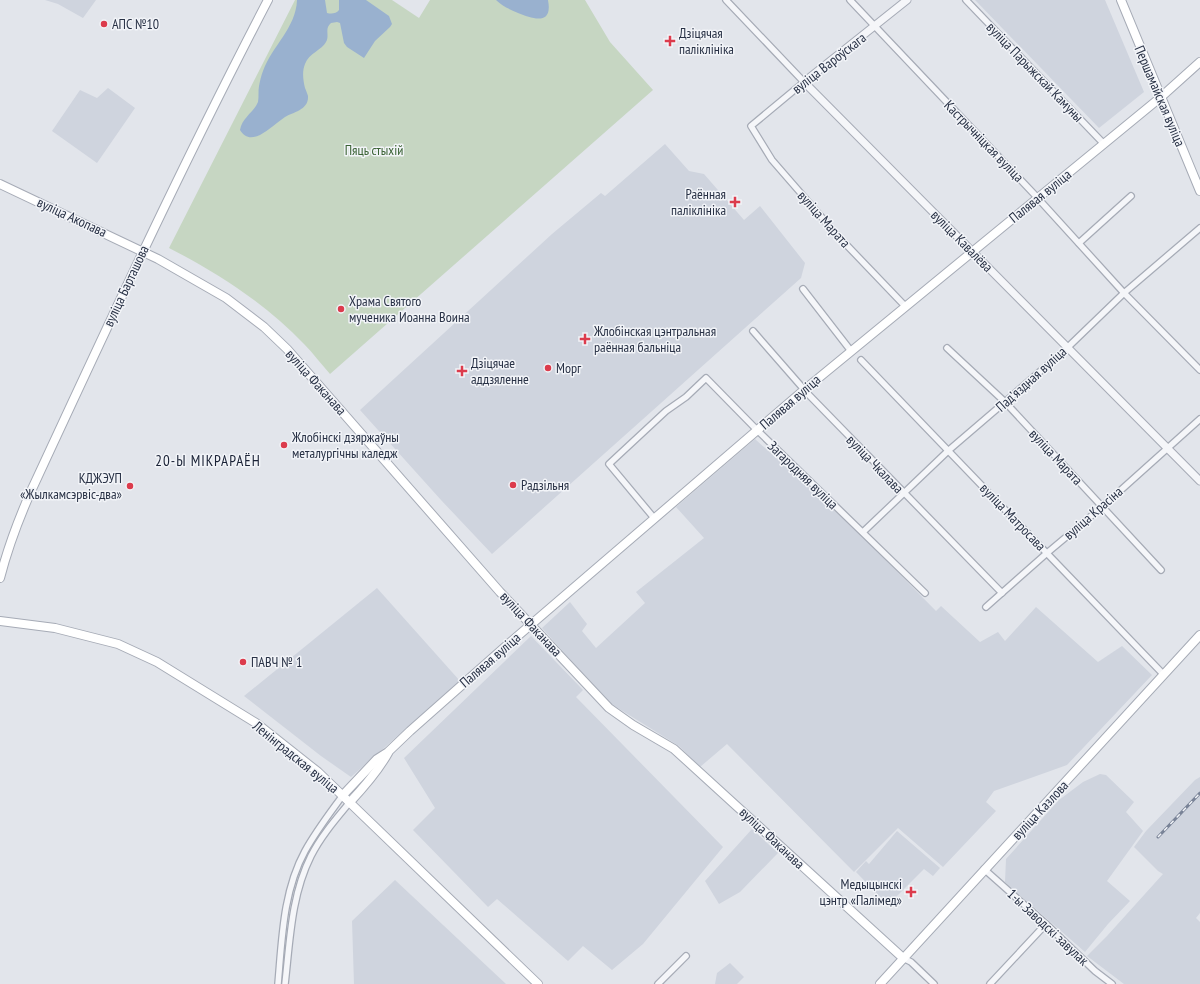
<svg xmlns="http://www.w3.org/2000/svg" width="1200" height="984" font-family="'PT Sans Narrow',sans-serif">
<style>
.built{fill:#cfd4de}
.green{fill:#c6d6c2}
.water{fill:#99b1cf}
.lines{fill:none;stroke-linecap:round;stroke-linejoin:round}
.minor-casing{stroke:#a6abb6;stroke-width:8}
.tertiary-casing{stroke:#a6abb6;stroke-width:9}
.secondary-casing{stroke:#a6abb6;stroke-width:10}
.minor{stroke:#f5f6f9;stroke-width:5.5}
.tertiary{stroke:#f5f6f9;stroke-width:7}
.secondary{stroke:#fff;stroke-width:8}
.rail-casing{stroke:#798397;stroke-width:3}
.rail{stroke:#f2f4f8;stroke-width:1.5;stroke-dasharray:4.5;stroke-linecap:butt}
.poi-dot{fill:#dc3b4c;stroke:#f2f4f8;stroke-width:1.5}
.labels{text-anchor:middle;stroke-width:3;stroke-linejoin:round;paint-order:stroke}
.poi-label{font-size:14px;fill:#283145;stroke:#f2f4f8;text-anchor:start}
.street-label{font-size:14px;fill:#283145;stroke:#f2f4f8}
.park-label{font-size:14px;fill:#3a6234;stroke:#f2f4f8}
.neighbourhood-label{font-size:15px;letter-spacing:1px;fill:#1a2236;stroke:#f2f4f8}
</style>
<rect width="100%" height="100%" fill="#e2e5eb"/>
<g class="built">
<path d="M45,0h51l-13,18 -25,-14z"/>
<path d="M975,0h130l39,92 -45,36z"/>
<path d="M108,88l27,20 -38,55 -45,-32 28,-41 17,8z"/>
<path d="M665,144l24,27 15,3 40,46 16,-14 45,57 -4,15 -309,276 -51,-54 -81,-90 192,-176 49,-41 4,3z"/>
<path d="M755,439l106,96 75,76 5,-5 39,36 18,-10 7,9 31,-34 62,55 24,-16 30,29 -85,90 -73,26 -8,11 10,9 -53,56 -45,-39 -44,44 -127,-128 -27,23 -21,-21 -71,-44 -66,-74 28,-26 17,22 -5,7 14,17 49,-45 -9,-11 68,-54 -28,-31z"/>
<path d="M377,588l83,93 -109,96 -30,-21 -77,-60z"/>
<path d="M531,636l52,54 -7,7 147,150 -80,97 -31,26 -29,-24 -15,15 -71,-62 -9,8 -75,-77 22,-22 -31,-50z"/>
<path d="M1100,774l6,1 28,27 -8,10 17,19 -36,50 23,20 -22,23 -23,28 -80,-70 1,-23 53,-59 24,-18z"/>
<path d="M1200,777v136l-4,5 4,4v62h-76l-37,-28 20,-20 56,-62 -5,-3 -24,-24 12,-16 49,-51z"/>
<path d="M752,829l26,24 -38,39 -21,12 -14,-23z"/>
<path d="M897,831l43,37 -7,8 -9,-7 -36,36 -32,-33 10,-11 3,3z"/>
<path d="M395,880l111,104h-152l-2,-63z"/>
<path d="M730,963l14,14 -7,7h-22l2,-11z"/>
</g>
<path class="green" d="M295,0h97l27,18 11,-18h155l25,42 43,48 -323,284c-9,-10 -17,-21 -26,-30 -38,-40 -86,-71 -135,-96z"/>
<g class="water">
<path d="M297,0h28l2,13c4,1 9,1 12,-3v-10h27l23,16 3,8 -2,3 -15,14 -11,17 -17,-11 -3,-4 -4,-20 -3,-1 -6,1c-7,6 -1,12 -5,19 -4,8 -17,11 -21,22 -3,7 -2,16 0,24 1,2 2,5 3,8 1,14 -15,16 -23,21 -9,6 -16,13 -25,18 -9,4 -15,3 -20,-5 2,-12 14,-18 18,-28 1,-5 0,-11 1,-16 1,-5 2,-10 4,-15 9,-25 33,-43 34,-71z"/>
<path d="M496,0h52c5,26 -15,19 -30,13 -9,-4 -16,-7 -22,-13z"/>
</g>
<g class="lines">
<g class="minor-casing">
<g id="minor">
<path d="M726,0l78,82 -53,44 21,34 66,76 67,70"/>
<path d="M850,0l184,194 90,99 76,77"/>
<path d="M966,0l138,144"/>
<path d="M1079,243l52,-47"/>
<path d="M803,289l48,62"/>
<path d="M753,331l55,63 194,199"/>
<path d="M947,348l58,54 156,168"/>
<path d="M861,360l303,315"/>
<path d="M654,518l-45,-54 57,-53 20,-14 20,-19 51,52 168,163"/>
<path d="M863,532l86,-82 56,-48 62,-54 57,-55 76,-65"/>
<path d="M986,607l61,-54 55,-46 98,-88"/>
<path d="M984,869l62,55 49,47 17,13"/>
<path d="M903,958l8,4 23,22"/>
<path d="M278,984c4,-45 5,-93 27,-133 11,-20 25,-38 38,-56"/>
<path d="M285,984c5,-43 6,-88 26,-128 10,-20 25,-37 39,-54"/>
<path d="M658,984l28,-28"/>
<path d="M990,984l56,-60"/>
</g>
</g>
<g class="tertiary-casing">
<path id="tertiary" d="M907,0l-103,82 396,399"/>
</g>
<g class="secondary-casing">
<g id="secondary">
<path d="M1121,0l79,191"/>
<path d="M0,184l158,75 68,39 38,29 23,22 213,243 109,116 24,17 41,24 229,209"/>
<path d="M0,578c8,-31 19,-60 32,-89 76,-164 152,-328 236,-489"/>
<path d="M0,621l55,7 63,16 39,18 99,61 62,49 220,212"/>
<path d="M343,795l34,-36 11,-7 22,-21 96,-85 298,-256 357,-293 39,-35"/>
<path d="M350,802c14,-15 28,-31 38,-49"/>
<path d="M880,984l320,-349"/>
</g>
</g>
<use href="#minor" class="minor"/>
<use href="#tertiary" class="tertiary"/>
<use href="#secondary" class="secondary"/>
<g class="rail-casing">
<path id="rail" d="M1158,837l42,-44"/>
</g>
<use href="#rail" class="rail"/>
</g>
<g class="poi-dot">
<circle cx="104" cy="24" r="4"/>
<path d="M668 35h4v4h4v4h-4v4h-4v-4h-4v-4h4z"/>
<path d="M733 196h4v4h4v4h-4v4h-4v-4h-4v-4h4z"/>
<circle cx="341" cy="309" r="4"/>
<path d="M583 333h4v4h4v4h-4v4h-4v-4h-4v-4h4z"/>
<circle cx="548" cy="368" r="4"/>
<path d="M460 365h4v4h4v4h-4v4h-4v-4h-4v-4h4z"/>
<circle cx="284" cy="445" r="4"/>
<circle cx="513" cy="485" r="4"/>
<circle cx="130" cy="486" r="4"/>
<circle cx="243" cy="662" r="4"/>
<path d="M909 886h4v4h4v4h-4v4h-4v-4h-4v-4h4z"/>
</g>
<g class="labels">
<g class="poi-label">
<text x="112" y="29">АПС №10</text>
<text x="679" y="38">Дзіцячая<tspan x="679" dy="16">паліклініка</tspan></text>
<text x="726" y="199" text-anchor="end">Раённая<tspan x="726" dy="16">паліклініка</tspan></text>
<text x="349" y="306">Храма Святого<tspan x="349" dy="16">мученика Иоанна Воина</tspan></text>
<text x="594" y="336">Жлобінская цэнтральная<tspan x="594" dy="16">раённая бальніца</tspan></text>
<text x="471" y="368">Дзіцячае<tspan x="471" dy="16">аддзяленне</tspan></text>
<text x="556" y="373">Морг</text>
<text x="292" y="442">Жлобінскі дзяржаўны<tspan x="292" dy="16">металургічны каледж</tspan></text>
<text x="122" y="483" text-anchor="end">КДЖЭУП<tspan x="122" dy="16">«Жылкамсэрвіс-два»</tspan></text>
<text x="521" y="490">Радзільня</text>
<text x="251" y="667">ПАВЧ № 1</text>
<text x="902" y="889" text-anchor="end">Медыцынскі<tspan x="902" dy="16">цэнтр «Палімед»</tspan></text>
</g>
<g class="street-label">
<text transform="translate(829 63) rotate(-38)" y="5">вуліца Вароўскага</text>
<text transform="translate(1035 72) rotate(46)" y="5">вуліца Парыжскай Камуны</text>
<text transform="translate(1160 96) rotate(67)" y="5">Першамайская вуліца</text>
<text transform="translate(984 141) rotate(46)" y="5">Кастрычніцкая вуліца</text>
<text transform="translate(1040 196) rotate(-39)" y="5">Палявая вуліца</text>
<text transform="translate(72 217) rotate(25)" y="5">вуліца Акопава</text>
<text transform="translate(824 219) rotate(48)" y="5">вуліца Марата</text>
<text transform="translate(962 241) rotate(45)" y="5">вуліца Кавалёва</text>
<text transform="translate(126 286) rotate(-65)" y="5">вуліца Барташова</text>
<text transform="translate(1031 379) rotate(-42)" y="5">Падʼяздная вуліца</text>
<text transform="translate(316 382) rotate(48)" y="5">вуліца Факанава</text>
<text transform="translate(790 402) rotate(-41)" y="5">Палявая вуліца</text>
<text transform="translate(1056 457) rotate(47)" y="5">вуліца Марата</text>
<text transform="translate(875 464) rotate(46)" y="5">вуліца Чкалава</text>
<text transform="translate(803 475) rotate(44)" y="5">Загародняя вуліца</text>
<text transform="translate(1093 513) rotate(-41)" y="5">вуліца Красіна</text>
<text transform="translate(1013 517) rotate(46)" y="5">вуліца Матросава</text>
<text transform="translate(531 624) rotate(47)" y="5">вуліца Факанава</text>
<text transform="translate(490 660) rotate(-41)" y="5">Палявая вуліца</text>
<text transform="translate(296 757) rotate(39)" y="5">Ленінградская вуліца</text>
<text transform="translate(1040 810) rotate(-47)" y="5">вуліца Казлова</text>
<text transform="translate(772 838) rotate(43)" y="5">вуліца Факанава</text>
<text transform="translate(1048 927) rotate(43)" y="5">1-ы Заводскі завулак</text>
</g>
<g class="park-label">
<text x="374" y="155">Пяць стыхій</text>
</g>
<g class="neighbourhood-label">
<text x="208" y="466">20-Ы МІКРАРАЁН</text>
</g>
</g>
</svg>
